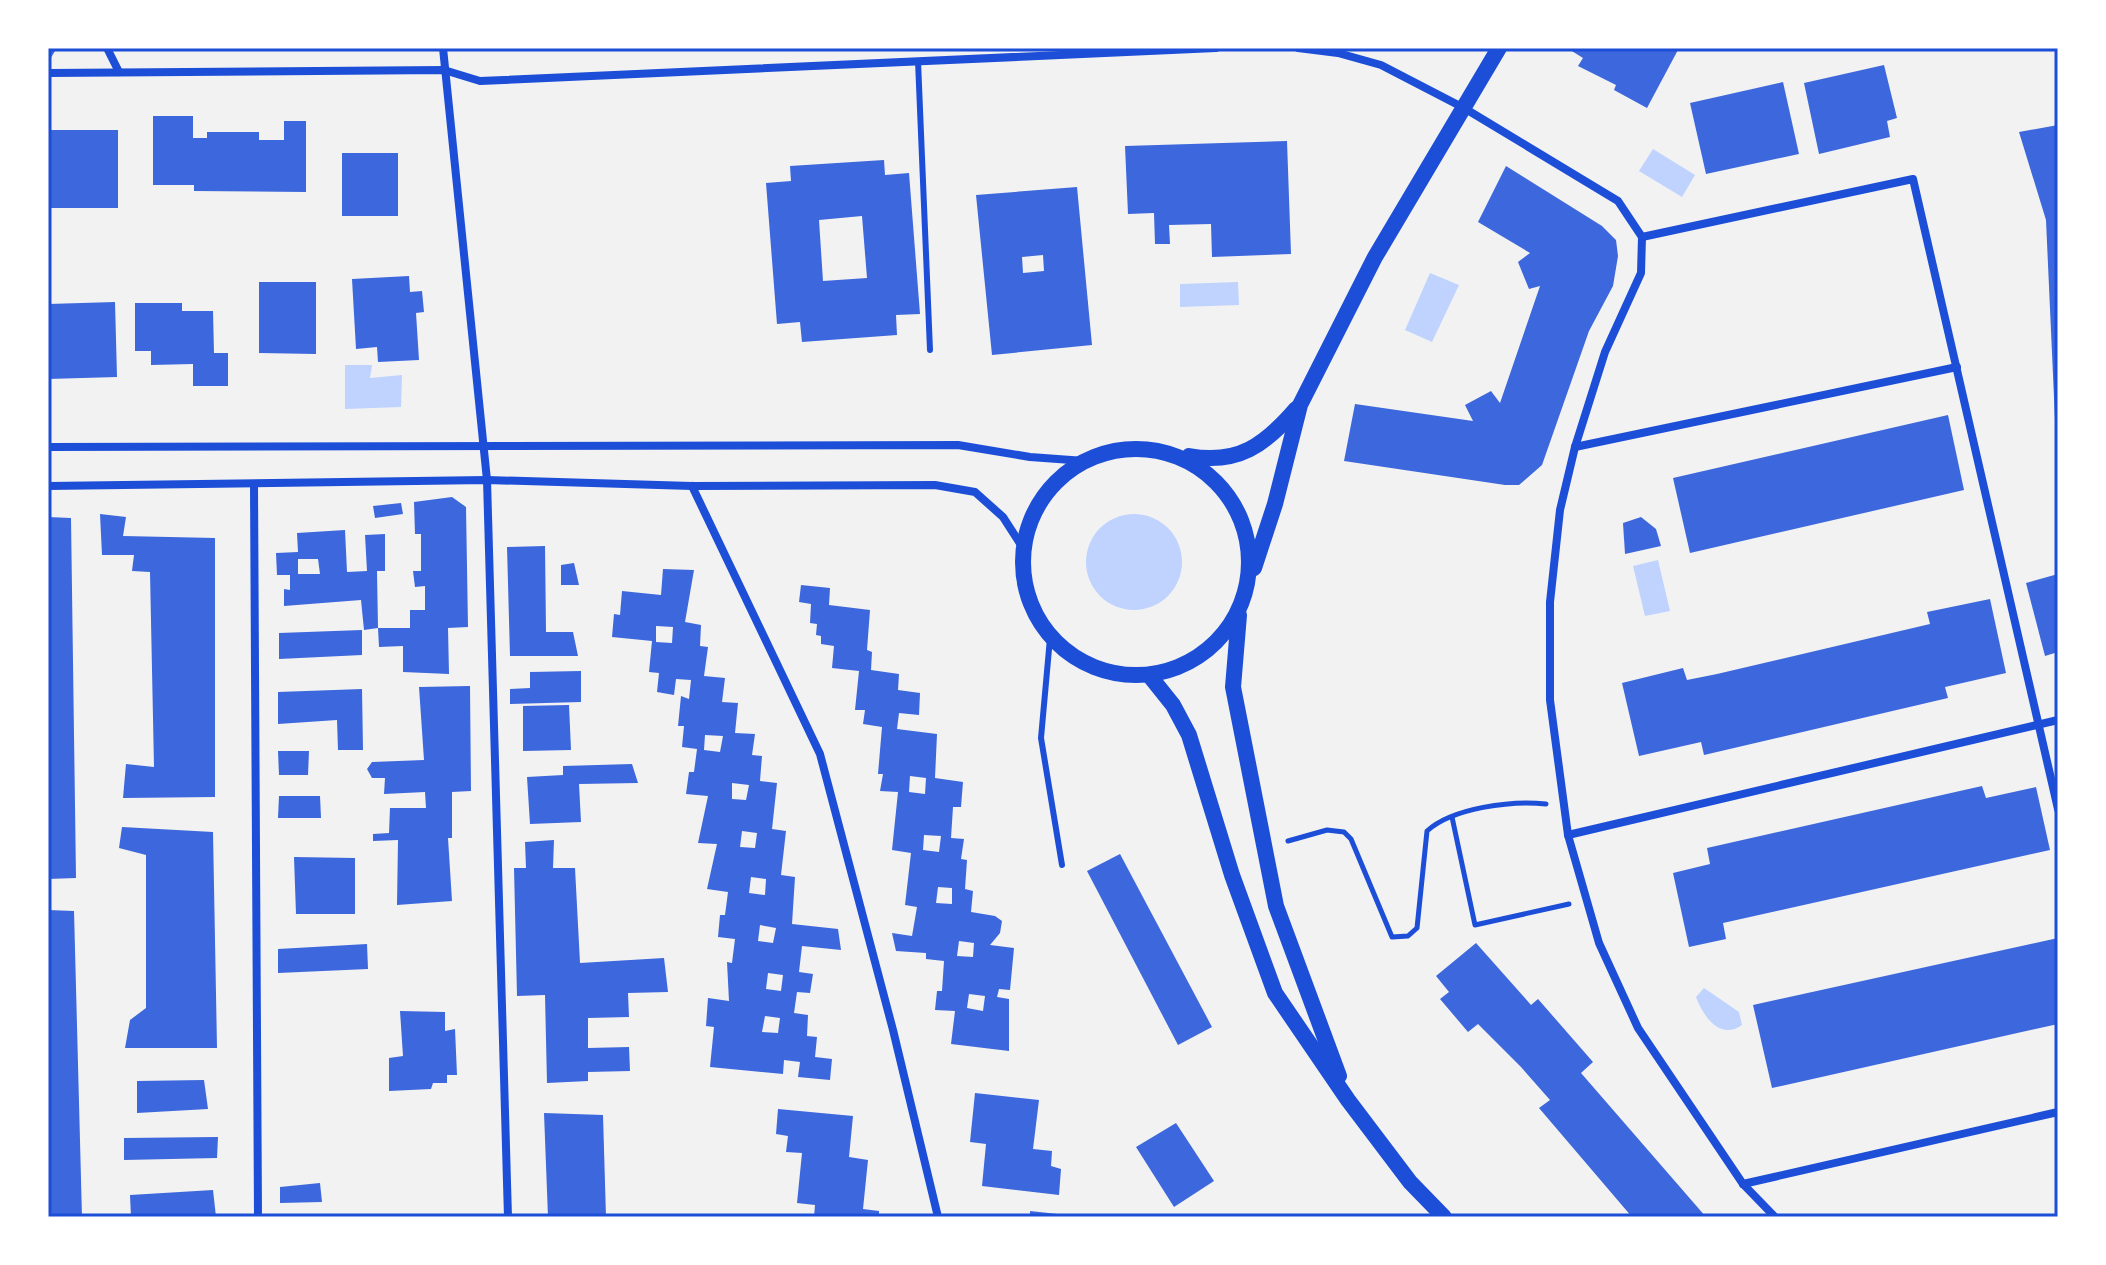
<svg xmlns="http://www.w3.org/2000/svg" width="2106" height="1265" font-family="Lato,sans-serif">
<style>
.water{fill:#bfd3fe}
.building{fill:#3d67dc;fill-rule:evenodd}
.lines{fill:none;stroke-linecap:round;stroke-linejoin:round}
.path{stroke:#1d4ed8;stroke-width:5}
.service{stroke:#1d4ed8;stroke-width:6}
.minor{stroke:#1d4ed8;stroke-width:8}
.secondary{stroke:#1d4ed8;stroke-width:16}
.neatline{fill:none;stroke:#1d4ed8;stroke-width:3}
</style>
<rect width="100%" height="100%" fill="#f2f2f2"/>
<g class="water">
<path d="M1653,149l42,26 -13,22 -43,-26z"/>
<path d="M1430,273l29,12 -27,57 -27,-12z"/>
<path d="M1238,282l1,23 -59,2v-23z"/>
<path d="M345,365h27l-2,13 32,-3 -1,32 -56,2z"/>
<circle cx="1134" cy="562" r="48"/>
<path d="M1658,560l12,51 -25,5 -12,-50z"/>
<path d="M1704,988l35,24 3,13c-22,16 -39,-9 -46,-28z"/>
</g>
<g class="building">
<path d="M48,48h9l-7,11h-2z"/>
<path d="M1567,48h112l-32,60 -33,-18 2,-5 -38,-19 5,-8z"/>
<path d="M1884,65l13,53 -10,3 3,16 -71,17 -15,-71z"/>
<path d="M1783,82l16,72 -93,20 -16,-71z"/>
<path d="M153,116h40v22h14v-6h52v8h25v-19h22v71l-112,-1v-6h-41z"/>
<path d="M2058,125v317h-2l-10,-222 -27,-88z"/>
<rect x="48" y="130" width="70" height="78"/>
<path d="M1287,141l4,113 -79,3 -1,-33 -42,1 1,19h-15l-1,-31 -26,1 -3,-68z"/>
<rect x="342" y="153" width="56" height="63"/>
<path d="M884,160l1,15 24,-2 11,141 -24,1 1,20 -95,7 -2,-20 -23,2 -11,-141 25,-2 -1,-15zM862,216l5,62 -44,3 -4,-61z"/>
<path d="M1506,166l96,60 14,14 2,16 -5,30 -24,45 -47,134 -23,20h-14l-161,-24 11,-57 118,17 -8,-16 26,-14 9,12 40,-117 -11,3 -11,-27 12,-9 -52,-31z"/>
<path d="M1077,187l15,158 -100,10 -16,-160zM1043,255l1,16 -21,2 -1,-16z"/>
<path d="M409,276l1,16 12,-1 2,21 -8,1 3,47 -41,2 -1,-15 -21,2 -4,-70z"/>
<path d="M259,282h57v72l-57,-1z"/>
<path d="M115,302l2,75 -69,2v-75z"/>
<path d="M135,303h47v8h31l1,42h14v33h-35v-22l-42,1v-14h-16z"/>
<path d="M1948,415l16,75 -274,63 -17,-75z"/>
<path d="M452,497l14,10 2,120 -20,1 1,46 -46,-2v-26l-24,1 -1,-19h32v-18h15v-24l-10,1 -2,-16h8v-37h-6l-1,-32z"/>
<path d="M401,503l2,11 -28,4 -2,-12z"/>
<path d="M100,514l26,3 -3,19 92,2v259l-92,1 3,-34 28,3 -4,-195 -18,-1 2,-16h-32z"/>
<path d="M48,517l23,1 5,360 -28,1z"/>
<path d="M1641,517l15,12 5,17 -36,8 -2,-31z"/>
<path d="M345,530l2,42 20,-1 -2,-36 20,-1v37h-8l1,57 -14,2 -3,-30 -77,6v-17l6,1v-15h-13l-1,-22 22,-1 -1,-19zM298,559h20l2,15h-22z"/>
<path d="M545,546l1,86h27l5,24h-68l-3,-109z"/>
<path d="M574,563l5,22h-18v-20z"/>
<path d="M663,569l31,1 -9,52 16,3 -1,21 8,1 -4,29 21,2 -3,24 16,1 -3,30 20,1 -3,21 10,1 -2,25 17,2 -5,46 14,2 -5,44 14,2 -3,47 46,5 3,21 -39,-4 -3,26 14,2 -3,19 -13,-1 -3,21 14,2 -1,21 10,1 -2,20 17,2 -2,21 -32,-3 2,-15 -16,-2 -1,14 -73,-7 4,-40 -8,-1 2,-28 21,3 -2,-39 5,1 3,-24 -17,-2 2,-22h5l3,-23 -21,-3 10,-45 -19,-1 10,-47 -22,-2 3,-22h5l3,-23 -15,-2 2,-21h-6l3,-30 8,3 2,-19 -15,-1 -2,16 -17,-3 2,-19 -10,-1 3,-31 -40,-4 2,-23 6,1 2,-24 39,4zM656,626l17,1 -1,16 -16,-1zM705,735l18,1 -3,16 -16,-2zM732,783l17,2 -3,15 -14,-1zM742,831l15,2 -2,15 -15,-1zM751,877l15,2 -1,16 -16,-2zM760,925l16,3 -3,15 -15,-2zM768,973l15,2 -2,16 -15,-2zM765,1016l15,2 -2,15 -16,-1z"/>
<path d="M2058,574v78l-13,4 -19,-73z"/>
<path d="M801,585l29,3 -1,17 41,5 -3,40 5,2 -1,18 28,4 -1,16 22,3 -1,22 -20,-2 -2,16 40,5 -2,44 28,4 -2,25h-8l-2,31 13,1 -3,20 6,1 -2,29 8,2 -2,21 24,4 7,5 -2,12 -10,12 24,3 -4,42 -11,-1 -2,8 12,2v52l-58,-7 4,-33 -20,-1 2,-19h5l2,-30 -18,-2v-6l-30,-2 -4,-18 20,3 5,-29 -12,-2 6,-52 -19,-3 6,-58 -18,-1 3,-17h-5l4,-47 -19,-3 2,-14h-10l4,-39 -27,-3 2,-22 -13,-2v-8l-5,-1 1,-11 -7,-1 1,-19 -12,-2zM910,776l16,2 -1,16 -16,-2zM924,835l17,1 -2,16 -16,-2zM938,887l14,1v16l-16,-1zM959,941l15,2 -1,14 -16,-1zM969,994l16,2 -2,15 -16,-3z"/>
<path d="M1990,599l16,74 -61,14 3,11 -214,50 -30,7 -3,-13 -62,14 -17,-73 61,-15 4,12 30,-6 213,-50 -3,-12z"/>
<path d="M362,630v25l-83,4v-26z"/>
<path d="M581,671v31l-71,2v-15l20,-1v-16z"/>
<path d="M470,686l1,105 -19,1v46h-4l4,63 -55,4 1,-65 -25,1v-7l16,-1 1,-25h36l-1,-16 -41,2 1,-16h-13l-5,-9 5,-7 52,-2 -5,-73z"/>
<path d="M362,689l1,61h-25l-1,-30 -59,4v-32z"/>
<path d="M569,705l2,45 -48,1v-45z"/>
<path d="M278,751h31l-1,24h-29z"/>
<path d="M632,764l6,19 -59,1 2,38 -51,2 -3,-47 36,-2v-9z"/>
<path d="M1982,786l4,12 50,-11 14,63 -327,73 3,16 -37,8 -16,-74 37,-9 -3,-16z"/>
<path d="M279,796h41l1,22h-43z"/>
<path d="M122,827l91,5 4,216h-92l5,-28 16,-12v-153l-27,-7z"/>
<path d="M554,840l-1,28h22l5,95 84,-5 4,34 -40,1 1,24 -41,1v30l41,-1 1,24 -42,1v9l-41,2 -2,-88 -28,1 -3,-128h12l-1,-26z"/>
<path d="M1120,854l92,173 -34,18 -91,-174z"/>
<path d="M294,857l61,1v56h-59z"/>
<path d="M48,910l26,1 8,306h-34z"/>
<path d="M2058,938v86l-286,64 -19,-83z"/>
<path d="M1476,943l55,62 7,-6 55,63 -12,11 125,144h-74l-93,-109 11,-8 -29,-33 -43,-43 -10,8 -28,-33 9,-7 -13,-16z"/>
<path d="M367,944l1,25 -90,4v-24z"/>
<path d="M400,1011l45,1v19l10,-2 2,46h-10v8h-14l-2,6 -42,2v-33l14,-2z"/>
<path d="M204,1080l4,29 -71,4v-32z"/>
<path d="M975,1093l64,7 -6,49 19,2 -1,15 10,3 -2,26 -77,-9 4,-42 -16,-2z"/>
<path d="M778,1109l75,7 -4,41 19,3 -5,49 16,2v6h-65l1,-12 -18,-2 5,-50 -16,-1 2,-16 -12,-2z"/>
<path d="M544,1113l59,2 3,102h-58z"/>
<path d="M1176,1123l38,58 -40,26 -38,-60z"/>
<path d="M218,1137l-1,21 -93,2v-22z"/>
<path d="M320,1183l2,19 -42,1v-16z"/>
<path d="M213,1190l3,27h-85l-1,-22z"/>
<path d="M1030,1211l37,4v2h-37z"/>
</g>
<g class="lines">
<g class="path">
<path d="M1452,817l23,108 94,-21"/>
<path d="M1288,841l39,-11 17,2 7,7 41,98 16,-1 9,-8 10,-97c25,-23 85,-31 119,-27"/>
</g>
<g class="service">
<path d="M918,61l12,289"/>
<path d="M1050,638l-9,100 21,127"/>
</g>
<g class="minor">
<path d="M107,48l12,24"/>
<path d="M443,48l44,432 21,737"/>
<path d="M1298,48l40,5 43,12 83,43 154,93 24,36 -1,36 -36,79 -30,95 -15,63 -10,92v98l18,135 31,108 39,85 105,156 32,33"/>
<path d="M48,73l396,-3 36,11 736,-33"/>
<path d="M1642,237l271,-58 145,630"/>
<path d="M48,447l910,-2 72,12 55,4"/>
<path d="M1575,447l382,-80"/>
<path d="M254,485l4,732"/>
<path d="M48,486l439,-6 205,6 243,-1 40,7 28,25 20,31"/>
<path d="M692,486l128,268 73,276 45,187"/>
<path d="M1568,835l490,-115"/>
<path d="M1743,1184l315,-72"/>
</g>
<g class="secondary">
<circle cx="1136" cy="562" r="113"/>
<path d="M1189,456c49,9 76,-11 107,-47"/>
<path d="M1254,568l21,-64 25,-99 75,-148 124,-209"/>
<path d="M1239,615l-6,72 43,219 63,170"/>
<path d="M1149,675l24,30 16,30 43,140 43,118 73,107 62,82 34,35"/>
</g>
</g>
<rect width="2106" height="1265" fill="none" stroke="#ffffff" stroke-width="100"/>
<rect x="50" y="50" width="2006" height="1165" class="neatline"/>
</svg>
